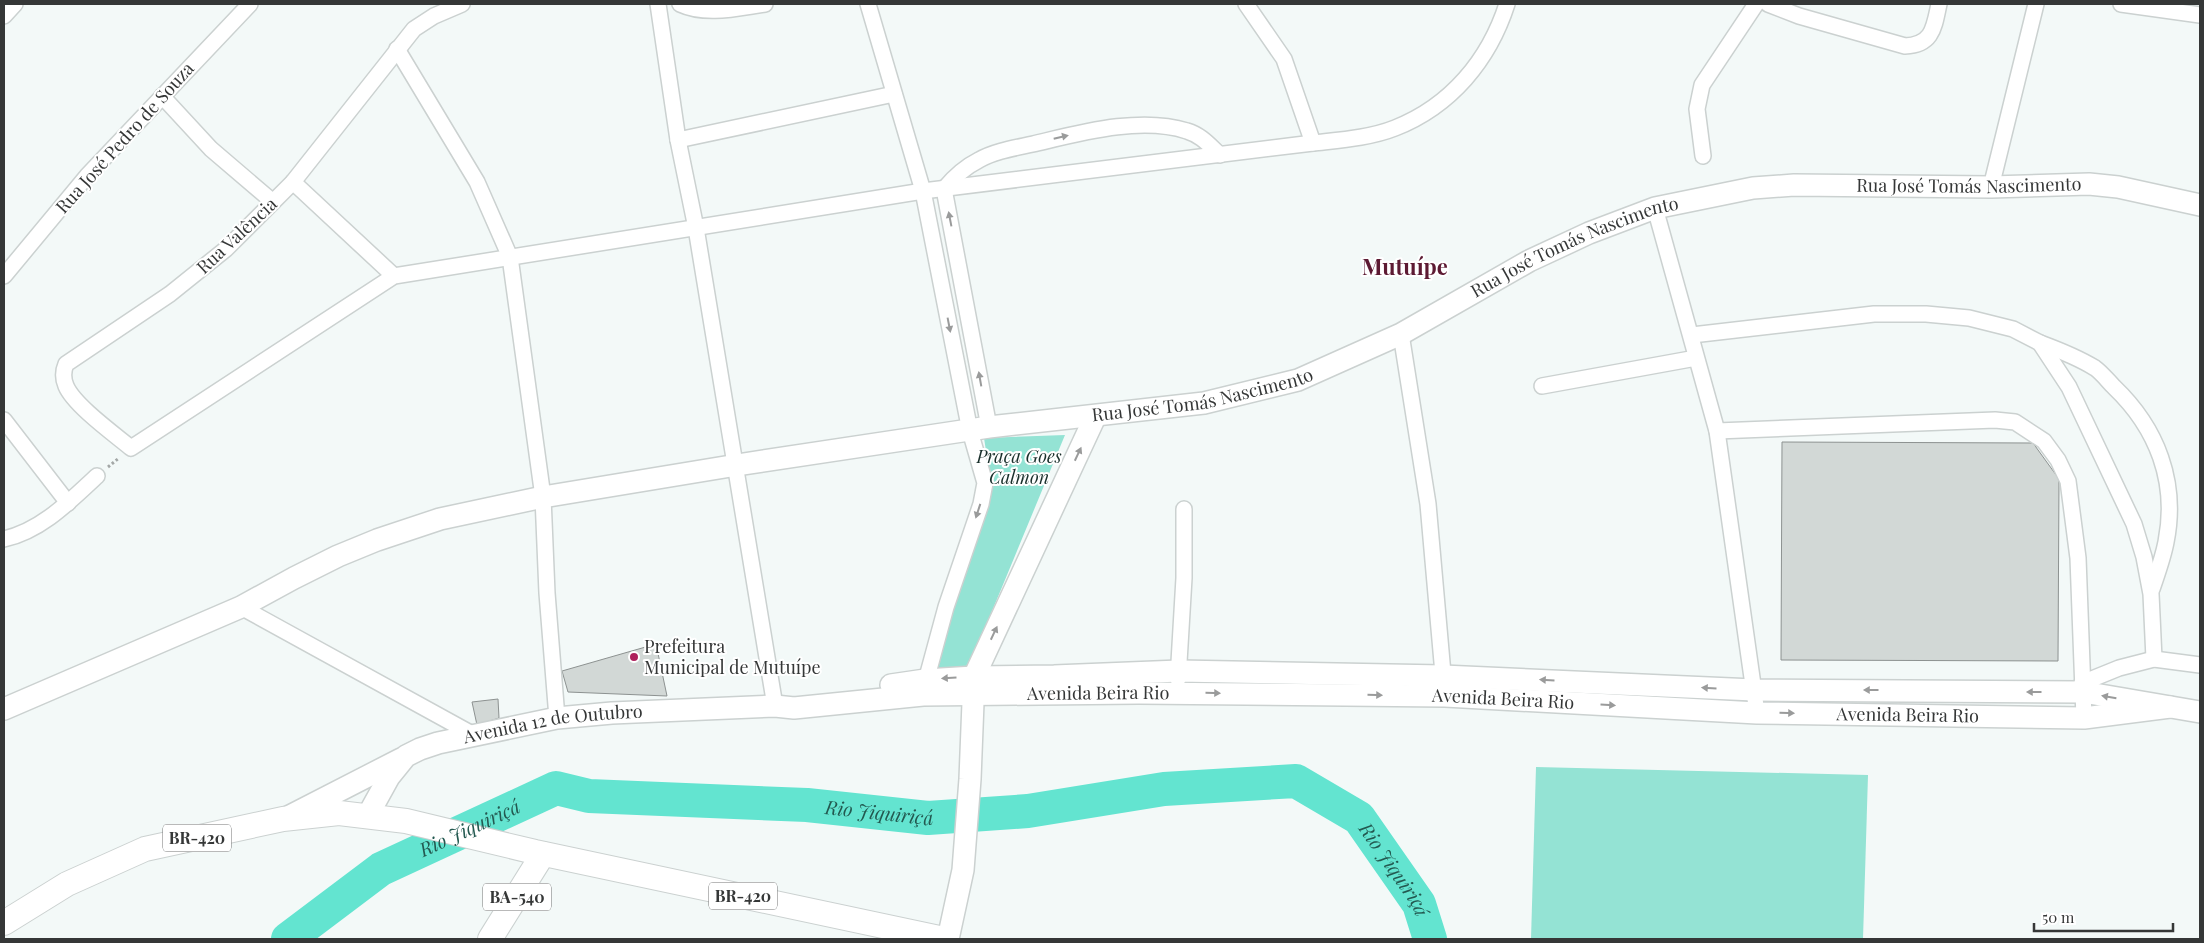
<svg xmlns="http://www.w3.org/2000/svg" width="2204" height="943" font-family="'Playfair Display',serif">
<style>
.green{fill:#94e3d4}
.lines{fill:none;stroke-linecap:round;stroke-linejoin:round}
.river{stroke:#63e4d0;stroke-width:34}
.building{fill:#d2d8d6;stroke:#8d9291}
.street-casing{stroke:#cbd1d0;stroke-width:18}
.secondary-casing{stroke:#cbd1d0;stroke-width:24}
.primary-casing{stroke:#cbd1d0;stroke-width:26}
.path{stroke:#a3a7a6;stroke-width:3;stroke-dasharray:2.5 2.5;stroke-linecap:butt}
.street{stroke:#fff;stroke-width:15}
.secondary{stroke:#fff;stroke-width:21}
.primary{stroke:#fff;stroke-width:24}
.oneway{fill:#9a9b9b}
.poi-dot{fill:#ae205c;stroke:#fff;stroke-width:2}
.labels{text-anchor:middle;stroke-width:4;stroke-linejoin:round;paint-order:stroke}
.shield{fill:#fff;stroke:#727373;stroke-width:1}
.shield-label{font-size:16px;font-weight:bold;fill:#353737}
.street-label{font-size:18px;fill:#353737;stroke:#fff}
.park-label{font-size:18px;font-style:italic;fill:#192f2b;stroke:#fff}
.poi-label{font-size:18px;fill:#353737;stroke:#fff;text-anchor:start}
.water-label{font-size:19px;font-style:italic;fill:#235950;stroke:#fff}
.district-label{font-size:22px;font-weight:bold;fill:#5d1a33;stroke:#fff}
</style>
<rect width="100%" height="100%" fill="#f3f9f8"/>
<g class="green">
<path d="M1065,435l-97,234 -35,3 58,-189 -7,-45z"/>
<path d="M1536,767l332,8 -5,164h-332z"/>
</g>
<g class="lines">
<path class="river" id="s1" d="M288,939l93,-70 175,-81 33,8 218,9 121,13 100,-7 136,-22 132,-8 63,37 60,86 11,35"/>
</g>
<g class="building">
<path d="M1782,442l251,1 26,36 -1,182 -277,-1z"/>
<path d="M656,644l11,52 -99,-4 -6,-21z"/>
<path d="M498,699l1,19 -22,7 -5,-23z"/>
</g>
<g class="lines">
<g class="street-casing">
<g id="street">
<path d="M462,4l-28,12 -20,13 -121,153 -67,67 -56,45 -104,70c-3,7 -3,15 0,22 8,19 48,48 65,62l263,-172 529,-85 390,-48c26,-3 57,-5 82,-15 56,-22 94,-68 112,-124"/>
<path d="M658,4l20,136 18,88 79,478"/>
<path d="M680,4c26,12 57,4 85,0"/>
<path d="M868,4l55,187 47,240 15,52 -4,21 -35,103 -22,81"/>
<path d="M1246,4l38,55 29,84"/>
<path d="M1768,4l31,12 106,30c28,-1 29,-19 34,-42"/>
<path d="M2121,4l79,11"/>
<path d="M4,16l11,-12"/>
<path d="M397,49l80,133 33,75 33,240 4,96 10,125"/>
<path d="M162,96l49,53 62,53"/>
<path d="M678,140l216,-46"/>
<path d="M1703,156l-6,-47 5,-24 54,-81"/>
<path d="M293,182l101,94"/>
<path d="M1991,187l45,-183"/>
<path d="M1655,208l62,223 40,282"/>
<path d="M4,276l83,-100 163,-172"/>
<path d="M1401,334l27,170 16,181"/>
<path d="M1692,335l182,-21h52l43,4 44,11 27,14 29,44 65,137 10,33 7,37 3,65"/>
<path d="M2040,343c19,7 37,14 55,25 7,5 13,13 19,19 43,41 64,95 52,155 -3,16 -9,32 -14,47"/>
<path d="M1542,386l154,-28"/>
<path d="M4,420l64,83"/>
<path d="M989,427l-45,-238c10,-12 21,-22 35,-29 16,-9 36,-12 54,-16 47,-11 107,-28 154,-13 14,4 23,15 33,24"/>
<path d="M1717,431l278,-11 20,2 29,19 14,19 10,21 10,77 6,160"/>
<path d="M4,539c37,-8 66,-38 93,-63"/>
<path d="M241,607l231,127"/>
<path d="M1178,679l6,-101v-69"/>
<path d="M2082,683l37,-15 35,-9 46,6"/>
</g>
</g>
<g class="secondary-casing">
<g id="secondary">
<path d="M891,685l34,-5 49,-3 80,-1 125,-5 264,5 311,14 329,2 117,20"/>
<path id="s2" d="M4,709l237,-102 53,-29 44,-22 39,-16 63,-21 103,-22 194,-32 252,-38 215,-24 94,-23 103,-46 128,-73 60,-28 66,-25 98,-20 41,-3 197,2 98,-3 29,3 82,18"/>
<path id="s3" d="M368,815l21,-38 17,-21 14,-7 18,-6 119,-25 55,-5 163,-7 19,2 129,-13 216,-2 306,3 312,17 327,5 86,-11"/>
<path d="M286,818l115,-59"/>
<path d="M948,939l15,-69 7,-91 4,-102 121,-260"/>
</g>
</g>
<g class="primary-casing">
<g id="primary">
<path d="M4,923l63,-39 78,-35 138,-30 56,-6 67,8 129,31 409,87"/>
<path d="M490,939l53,-85"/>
</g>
</g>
<path class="path" d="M108,467l11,-9"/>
<use href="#street" class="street"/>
<use href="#secondary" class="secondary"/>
<use href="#primary" class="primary"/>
</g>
<defs><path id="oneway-solid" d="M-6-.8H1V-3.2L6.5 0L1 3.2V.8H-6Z" transform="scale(1.25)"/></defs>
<g class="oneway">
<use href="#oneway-solid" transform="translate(1061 137) rotate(-13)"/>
<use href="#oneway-solid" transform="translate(950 219) rotate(-101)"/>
<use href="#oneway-solid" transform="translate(949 325) rotate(79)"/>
<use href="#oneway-solid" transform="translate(980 379) rotate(-100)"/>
<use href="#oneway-solid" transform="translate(1078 454) rotate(-65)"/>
<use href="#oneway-solid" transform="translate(978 511) rotate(108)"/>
<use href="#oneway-solid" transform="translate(994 633) rotate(-65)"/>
<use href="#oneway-solid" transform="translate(949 678) rotate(177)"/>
<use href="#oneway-solid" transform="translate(1547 680) rotate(-177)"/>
<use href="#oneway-solid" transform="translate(1709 688) rotate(-177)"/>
<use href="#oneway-solid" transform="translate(1871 690) rotate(-180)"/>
<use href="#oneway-solid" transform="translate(2034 692) rotate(-180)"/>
<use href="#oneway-solid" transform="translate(1213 693) rotate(1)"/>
<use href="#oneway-solid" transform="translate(1375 695) rotate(1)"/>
<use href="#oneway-solid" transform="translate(2109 697) rotate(-170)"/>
<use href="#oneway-solid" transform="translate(1608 705) rotate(3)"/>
<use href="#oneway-solid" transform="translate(1787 713) rotate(1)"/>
</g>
<circle class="poi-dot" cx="634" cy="657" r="5"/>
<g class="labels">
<g class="shield">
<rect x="163" y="824.5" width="68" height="27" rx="4"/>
<rect x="709" y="882.5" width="68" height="27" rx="4"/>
<rect x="483" y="883.5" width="68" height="27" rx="4"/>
</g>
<g class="shield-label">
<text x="197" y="844">BR-420</text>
<text x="743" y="902">BR-420</text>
<text x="517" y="903">BA-540</text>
</g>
<g class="street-label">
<text transform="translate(125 138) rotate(-48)" y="6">Rua José Pedro de Souza</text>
<text dy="6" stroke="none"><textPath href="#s2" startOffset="2059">Rua José Tomás Nascimento</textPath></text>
<text transform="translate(237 236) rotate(-43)" y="6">Rua Valência</text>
<text dy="6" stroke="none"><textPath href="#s2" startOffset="1654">Rua José Tomás Nascimento</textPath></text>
<text dy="6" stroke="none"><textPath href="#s2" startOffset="1249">Rua José Tomás Nascimento</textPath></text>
<text dy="6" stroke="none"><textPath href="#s3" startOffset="769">Avenida Beira Rio</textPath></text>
<text dy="6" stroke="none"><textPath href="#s3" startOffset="1174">Avenida Beira Rio</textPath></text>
<text dy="6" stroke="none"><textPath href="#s3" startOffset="1579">Avenida Beira Rio</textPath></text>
<text dy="6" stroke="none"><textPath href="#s3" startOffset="222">Avenida 12 de Outubro</textPath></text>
</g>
<g class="park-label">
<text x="1019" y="463">Praça Goes<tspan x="1019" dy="21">Calmon</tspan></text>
</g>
<g class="poi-label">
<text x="644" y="653">Prefeitura<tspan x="644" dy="21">Municipal de Mutuípe</tspan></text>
</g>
<g class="water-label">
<text dy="7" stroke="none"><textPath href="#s1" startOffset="634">Rio Jiquiriçá</textPath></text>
<text dy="7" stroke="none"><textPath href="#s1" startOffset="214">Rio Jiquiriçá</textPath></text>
<text dy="7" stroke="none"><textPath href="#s1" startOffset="1189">Rio Jiquiriçá</textPath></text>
</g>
<g class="district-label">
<text x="1405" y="275">Mutuípe</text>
</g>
</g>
<rect width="2204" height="943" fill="none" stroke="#353737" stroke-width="10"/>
<path d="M2034 923v8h139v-8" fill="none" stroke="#353737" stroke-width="2.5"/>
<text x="2042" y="923" font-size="15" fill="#353737" stroke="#ffffff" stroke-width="4" paint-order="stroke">50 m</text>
</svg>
